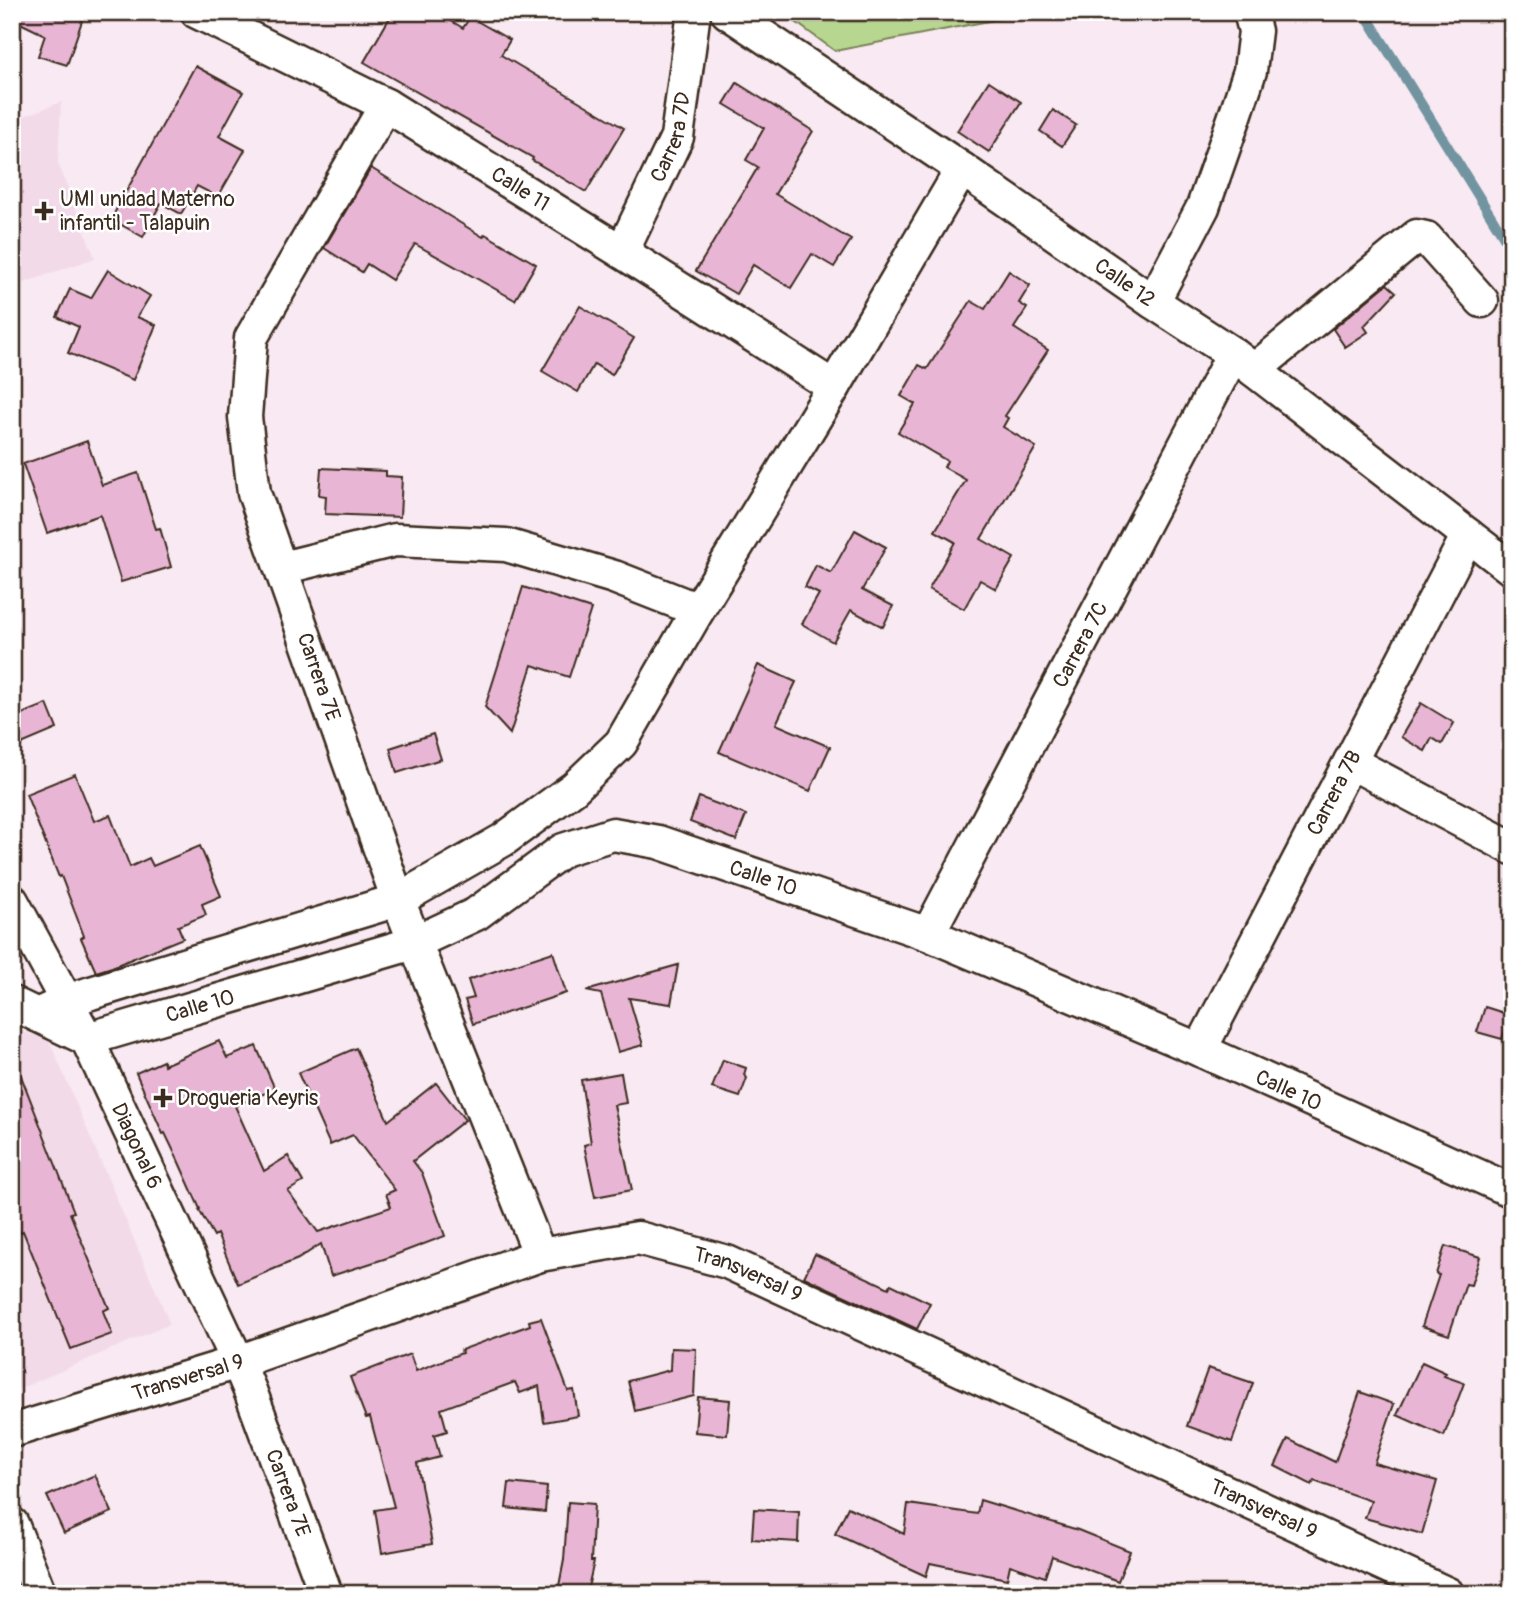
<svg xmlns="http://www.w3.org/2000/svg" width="1524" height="1606" font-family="Pangolin,sans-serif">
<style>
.built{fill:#f3dae9}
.green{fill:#b7d68f;stroke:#798056;stroke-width:2}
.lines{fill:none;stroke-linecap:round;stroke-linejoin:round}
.stream{stroke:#7194a0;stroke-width:10}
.building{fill:#e8b6d4;stroke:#3b2a1e;stroke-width:2}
.street-casing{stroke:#3b2a1e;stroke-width:37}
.street{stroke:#fff;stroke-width:32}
.poi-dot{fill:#3b2a1e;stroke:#fff;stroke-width:2.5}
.labels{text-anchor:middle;stroke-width:5;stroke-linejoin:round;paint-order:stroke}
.street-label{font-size:21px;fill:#3b2a1e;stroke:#fff}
.poi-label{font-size:21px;fill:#3b2a1e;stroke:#fff;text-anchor:start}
</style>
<rect width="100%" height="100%" fill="#f8e9f2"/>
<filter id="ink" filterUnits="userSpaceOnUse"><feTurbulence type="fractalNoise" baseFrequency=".0143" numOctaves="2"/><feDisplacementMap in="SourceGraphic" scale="14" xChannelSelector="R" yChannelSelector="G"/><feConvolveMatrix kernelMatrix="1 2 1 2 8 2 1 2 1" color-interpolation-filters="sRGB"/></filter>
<g filter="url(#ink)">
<g class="built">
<path d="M61,102l-3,61 37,95 -83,29v-166z"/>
<path d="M12,1028l37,12 121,284 -158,68z"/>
</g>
<path class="green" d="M782,12h253l-200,39z"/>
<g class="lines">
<path class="stream" d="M1364,12l148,238"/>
</g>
<g class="building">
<path d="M12,12h73l-18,53 -29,-9 7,-21 -33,-16z"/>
<path d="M393,12h43l27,16 7,-11 40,23 -9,15 123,73 -38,64 -54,-32 1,-2 -169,-96z"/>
<path d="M195,66l48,26 -24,44 26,14 -27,47 -21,-11 -16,28 -20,-11 -18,34 -32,-18z"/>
<path d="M989,81l32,21 -32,50 -32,-21z"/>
<path d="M737,83l76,48 -38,63 76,46 -17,27 -22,-13 -21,34 -38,-23 -17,29 -40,-23 62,-104 -12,-7 18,-32 -40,-24z"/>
<path d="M1053,110l23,15 -14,21 -22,-15z"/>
<path d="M371,168l112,69 2,-3 51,30 -21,36 -100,-56 -23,36 -25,-16 -5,8 -38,-24z"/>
<path d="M108,270l42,26 -13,21 19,8 -23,55 -65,-27 11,-26 -22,-10 13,-28 21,9z"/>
<path d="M1009,271l21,14 -11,18 8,5 -13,20 34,22 -43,66 3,2 -5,9 33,20 -55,92 33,19 -18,31 -16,-9 -16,29 -35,-20 26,-47 -20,-11 31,-51 -22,-13 3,-6 -49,-29 17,-28 -14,-8 18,-31 8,4 44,-68 14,8z"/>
<path d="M1387,284l9,8 -32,34 4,6 -23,15 -12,-18z"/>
<path d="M580,306l54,32 -22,37 -18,-11 -16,28 -36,-21z"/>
<path d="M87,441l15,44 36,-12 18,56 4,-1 11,39 -50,15 -21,-67 -53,18 -24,-69z"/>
<path d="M321,468l65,3v5l16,1 -2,40 -75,-3 1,-18 -7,-1z"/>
<path d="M855,530l31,17 -24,43 31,16 -10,21 -32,-17 -18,32 -31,-18 17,-30 -14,-7 11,-22 15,8z"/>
<path d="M523,587l68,22 -22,68 -37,-12 -22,69 -25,-27z"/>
<path d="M758,665l38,17 -20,42 54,23 -20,44 -91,-39z"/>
<path d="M1421,703l33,20 -12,21 -10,-6 -7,13 -24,-14z"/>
<path d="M47,704l10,25 -45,19v-30z"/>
<path d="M433,734l8,25 -44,14 -7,-25z"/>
<path d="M75,774l19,47 16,-6 20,52 19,-9 4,8 47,-20 21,50 -19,8 4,11 -28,11 5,12 -71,29 -16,5 -15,-34 3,-2 -23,-60 -2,1 -33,-83z"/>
<path d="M699,797l47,18 -10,25 -46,-18z"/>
<path d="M553,952l13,41 -93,31 -8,-24 9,-2 -6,-18z"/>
<path d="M678,965l-7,39 -42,-6 14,47 -25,7 -17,-58 -15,-3z"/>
<path d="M1485,1007l25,8 -8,24 -25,-7z"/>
<path d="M219,1041l8,17 29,-12 19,43 -40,17 29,65 24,-15 15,26 -15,9 30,41 73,-25 -5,-13 9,-4 -42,-55 -23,10 -32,-72 58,-25 32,73 48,-38 29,37 -52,41 9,12 23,63 -58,22 -56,18 -10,-32 -23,15 -60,25 -21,-50 -3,2 -15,-26 1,-1 -23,-51 -12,-25 -2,1 -27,-61 27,-12 1,4z"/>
<path d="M12,1058h2l60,154 -4,1 39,95 -6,3 9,23 -41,15 -48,-118 -3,2 -8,-20z"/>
<path d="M723,1060l23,8 -2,7 3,3 -7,19 -28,-9z"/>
<path d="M621,1073l5,30 -12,2 18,85 -37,7 -11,-52 7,-2 -10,-63z"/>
<path d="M1445,1246l35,11 -9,28 -5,-1 -17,51 -27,-9 17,-51 -3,-1z"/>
<path d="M815,1254l74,34 2,-4 39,19 -13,26 -113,-52z"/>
<path d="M541,1318l27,73 6,-1 4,26 -34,6 -5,-36 -19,7 -5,-11 -74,27 6,22 -13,4 6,22 -23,6 15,81 -50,9 -7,-43 19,-3 -24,-90 -4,1 -16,-41 60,-23 6,17 46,-18 -1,-3 69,-25 -1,-4z"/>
<path d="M671,1348l25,1 -2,47 -59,15 -7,-30 42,-11z"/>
<path d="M1422,1362l24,11 -2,3 20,7 -20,53 -47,-21z"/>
<path d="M1208,1368l45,15 -21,59 -45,-16z"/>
<path d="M1360,1392l34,12 -20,59 63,18 -15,53 -57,-16 6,-17 -57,-20 -2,4 -37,-19 13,-27 47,23z"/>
<path d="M698,1397l32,3 -3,35 -32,-3z"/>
<path d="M95,1475l17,37 -48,21 -17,-37z"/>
<path d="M509,1483l38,4 -2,25 -39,-4z"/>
<path d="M980,1500l98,30 52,21 -12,30 -66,-25 -7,21 -35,-12 -3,14 -77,-16 -4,13 -91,-42 13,-27 56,27 4,-30 69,10z"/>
<path d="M568,1502l26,2 -3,57h3l-7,31 -28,-6 5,-26z"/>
<path d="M754,1509l45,3 -1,30 -46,-3z"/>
</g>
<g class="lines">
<g class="street-casing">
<g id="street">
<path id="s1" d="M197,12l189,93 236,147 212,135"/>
<path id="s2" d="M727,12l235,157 191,133 80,52 279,215"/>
<path id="s3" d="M386,105l-135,233 -6,79 9,76 144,407 142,355"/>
<path id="s4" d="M622,252l55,-115 17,-125"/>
<path d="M1153,302l50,-95 32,-91 15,-45 5,-40 -5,-19"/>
<path d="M1254,370l163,-134 9,2 56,63"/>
<path d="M282,568l113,-28 111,5 108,32 84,33"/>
<path d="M1350,762l162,86"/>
<path id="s5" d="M12,901l75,138 151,323 13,31 75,201"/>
<path id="s6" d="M928,934l305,-580"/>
<path id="s7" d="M12,1003l75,36 21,-6 306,-90 62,-29 87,-64 50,-16 45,8 270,92 272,116 312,141"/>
<path d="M37,1015l30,-14 24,-8 307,-93 105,-60 71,-52 47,-45 77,-133 136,-223 128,-218"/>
<path id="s8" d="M1200,1050l268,-515"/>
<path id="s9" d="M12,1431l226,-69 302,-107 98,-17 89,24 721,332"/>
<path d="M12,1524l28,70"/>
</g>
</g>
<use href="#street" class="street"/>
</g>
</g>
<g class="poi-dot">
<path d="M40.5 200.5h7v7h7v7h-7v7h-7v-7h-7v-7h7z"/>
<path d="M159.5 1087.5h7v7h7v7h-7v7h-7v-7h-7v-7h7z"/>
</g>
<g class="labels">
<g class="street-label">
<text dy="7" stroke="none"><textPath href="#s4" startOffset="126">Carrera 7D</textPath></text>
<text dy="7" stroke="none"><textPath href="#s1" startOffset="369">Calle 11</textPath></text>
<text dy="7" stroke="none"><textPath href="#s2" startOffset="481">Calle 12</textPath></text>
<text dy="7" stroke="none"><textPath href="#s6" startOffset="327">Carrera 7C</textPath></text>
<text dy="7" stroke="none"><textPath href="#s3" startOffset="620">Carrera 7E</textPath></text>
<text dy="7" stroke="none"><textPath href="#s8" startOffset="290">Carrera 7B</textPath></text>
<text dy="7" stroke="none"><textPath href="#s7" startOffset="810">Calle 10</textPath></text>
<text dy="7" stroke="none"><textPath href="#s7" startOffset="201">Calle 10</textPath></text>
<text dy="7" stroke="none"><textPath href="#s7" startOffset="1377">Calle 10</textPath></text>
<text dy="7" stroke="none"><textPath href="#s5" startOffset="275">Diagonal 6</textPath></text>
<text dy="7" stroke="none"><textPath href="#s9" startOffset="772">Transversal 9</textPath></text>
<text dy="7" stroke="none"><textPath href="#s9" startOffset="184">Transversal 9</textPath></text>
<text dy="7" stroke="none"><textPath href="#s5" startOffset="654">Carrera 7E</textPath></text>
<text dy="7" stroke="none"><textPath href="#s9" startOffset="1339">Transversal 9</textPath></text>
</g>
<g class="poi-label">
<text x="60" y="206">UMI unidad Materno<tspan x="60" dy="24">infantil - Talapuin</tspan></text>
<text x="177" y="1105">Drogueria Keyris</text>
</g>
</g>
<rect width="1524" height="1606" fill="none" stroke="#fff" stroke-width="42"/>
<rect x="21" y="21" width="1482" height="1564" fill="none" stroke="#3b2a1e" stroke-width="2.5" filter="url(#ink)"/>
</svg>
